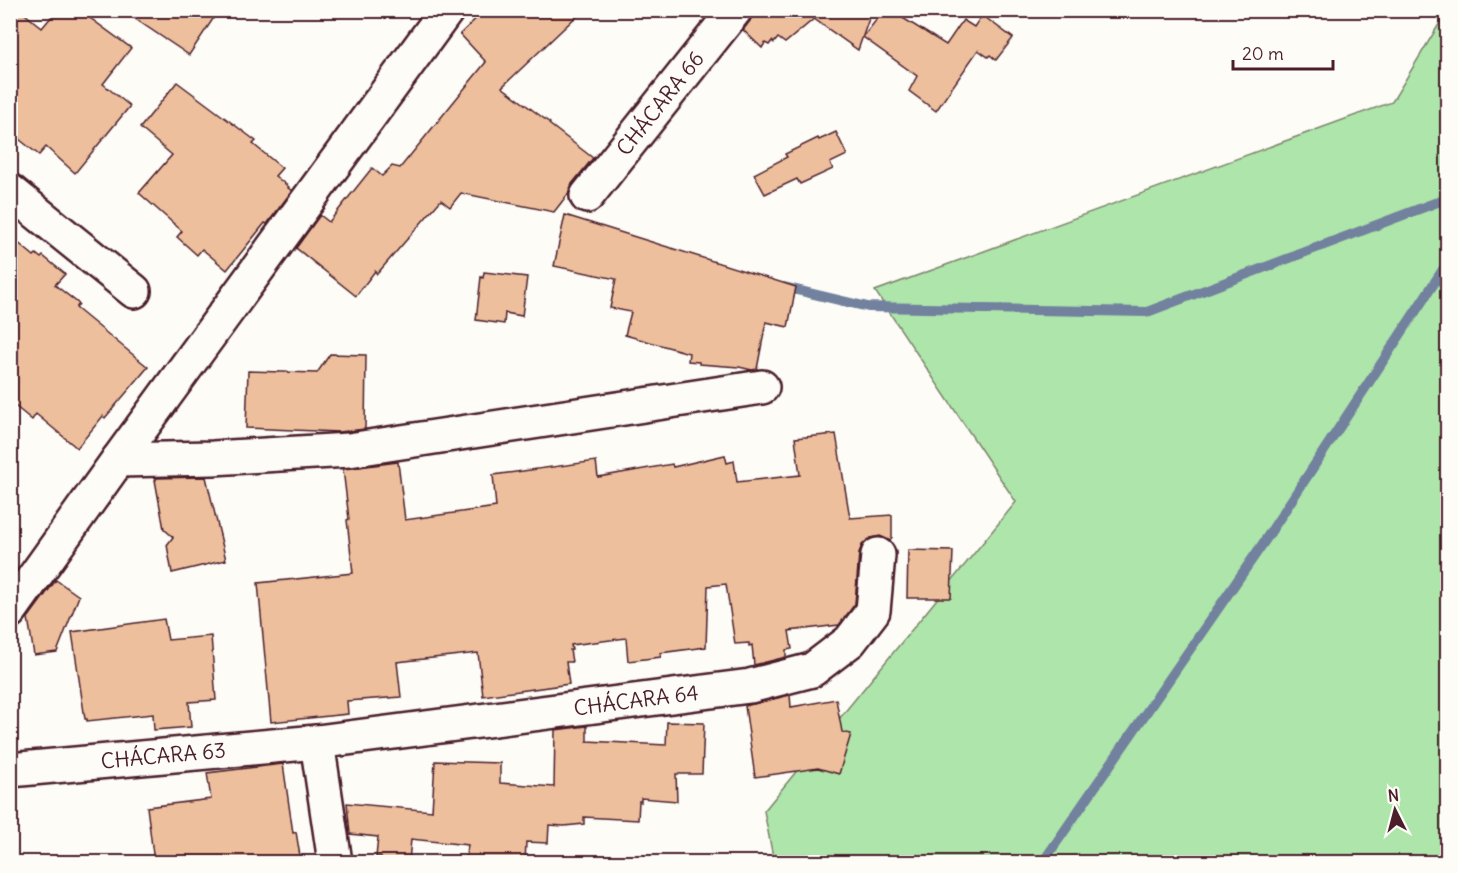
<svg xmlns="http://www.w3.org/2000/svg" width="1458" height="873" font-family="Delius,sans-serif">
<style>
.green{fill:#ade5aa;stroke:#7c826a;stroke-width:1.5}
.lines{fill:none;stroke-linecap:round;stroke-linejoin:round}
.stream{stroke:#72819e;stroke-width:10}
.building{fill:#edbf9d;stroke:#4a1f2b;stroke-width:1.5}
.minor-casing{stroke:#4a1f2b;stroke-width:38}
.minor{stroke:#fdfcf7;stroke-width:33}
.labels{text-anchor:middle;stroke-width:4.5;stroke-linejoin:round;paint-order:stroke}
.street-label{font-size:21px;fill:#4a1f2b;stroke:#fdfcf7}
</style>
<rect width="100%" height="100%" fill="#fdfcf7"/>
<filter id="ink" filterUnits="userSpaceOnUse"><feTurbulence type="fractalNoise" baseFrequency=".0167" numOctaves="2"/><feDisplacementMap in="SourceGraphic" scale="12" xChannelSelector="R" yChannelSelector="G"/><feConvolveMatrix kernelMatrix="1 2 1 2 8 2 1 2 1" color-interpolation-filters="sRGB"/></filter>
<g filter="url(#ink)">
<path class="green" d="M1447,11v838l-18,13h-655l-10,-51 252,-309 -141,-211 517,-189z"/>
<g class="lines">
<g class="stream">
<path d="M784,287l84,20 279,5 301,-114"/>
<path d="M1043,862l221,-320 184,-280"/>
</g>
</g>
<g class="building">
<path d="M10,10h10l22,18 15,-18h22l52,38 -28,36 27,22 -55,67 -29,-26 -7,8 -29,-23z"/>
<path d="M122,10h97l-30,45z"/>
<path d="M485,10h98l-81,77 48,36 -1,1 44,34 -21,26 -4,10 -14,18 -93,-19 -11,14 -9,-7 -64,74 -2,-3 -19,25 -60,-48 24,-33 9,7 43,-54 10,8 10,-10 8,2 86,-106 -26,-28z"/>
<path d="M753,10h119l-14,40 -44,-31 -29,24 -7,-5 -4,5 -2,-2 -3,4 -4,-2 -3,5 -19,-18 7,-9z"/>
<path d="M884,10h6l56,35 17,-25 11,7 8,-12 31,23 -17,22 -6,-5 -2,2 -10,-7 -42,61 -27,-20 8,-15 -54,-39z"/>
<path d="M177,82l79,59 -3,3 29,24 -7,8 14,11 -1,1 4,3 -25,33 -2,-1 -38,47 -25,-21 -5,6 -20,-18 5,-6 -43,-38 33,-38 -32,-27z"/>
<path d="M836,132l11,23 -17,8 3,6 -33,15 -3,-5 -32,15 -11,-20 33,-17 -2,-3 33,-16 1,2z"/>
<path d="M565,215l231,72 -8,40 -22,-5 -9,47 -5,1 -13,-3 -40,-3v-2l-11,-1 1,-8 -64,-18 6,-23 -21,-4 6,-29 -62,-13z"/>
<path d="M10,236l24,20 2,-2 5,4 2,-2 22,18 -10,11 24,19 -3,4 72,59 -43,51 -2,-2 -26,32 -41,-34 -4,6 -22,-18z"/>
<path d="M484,272l43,5 -5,39 -17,-3 -1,11 -28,-4 5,-43 2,1z"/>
<path d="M330,354l36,1 -1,74 -26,3 -93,-4 2,-57 69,2z"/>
<path d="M836,434l14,84 42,-3v22l-2,4 -10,-5 -9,2 -9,7 -3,8 -4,51 -16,21 -50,6 3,18 -6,1v7l-32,8 -2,-20 -3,1v-3l-14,1 -9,-60 -18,2 -2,61 -46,6 1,4 -33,4 -2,-23 -55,7 1,5h-2l2,12h-6l3,22 -86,12 -5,-43 -81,9 4,35 -54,4 1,13 -77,8 -13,-139 95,-10 -6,-53 2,-1 -6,-50 55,-7 7,58 91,-13 -3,-32 103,-14 2,16 74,-13 1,3 52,-12 2,8 7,-2 3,21 63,-7 -5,-37z"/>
<path d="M206,477l20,83 -54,13 -5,-28 6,-8 -9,-8 -9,-49h1v-2z"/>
<path d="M908,550l45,1 -2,47h-44z"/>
<path d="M56,580l23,16 -22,56 -23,3 -6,-37z"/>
<path d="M164,619l4,21 43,-4 5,64 -27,2 2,25 -37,3 -1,-16 -66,7v-2h-2l-13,-87z"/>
<path d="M790,695l1,12 45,-8 6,33 9,2 -12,40 -21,-6 -63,9 -10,-71z"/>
<path d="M667,722l37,1 -2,51h-26l1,27 -36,-3v4l-2,-1 -1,19 -54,-3v7l-20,2 -15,-1 -1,18 -22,-1 -1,20 -59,-3 2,-14 -57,-6 -2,23h-29l1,-5h-5l2,-20 -28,-3 -3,-31 85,8 3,-50 65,2v20l54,4 1,-57 32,-4v15l79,4z"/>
<path d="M283,764l10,69 3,-1 5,30h-147l-7,-55 64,-8 -4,-26z"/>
</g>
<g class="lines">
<g class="minor-casing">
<g id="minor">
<path d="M10,191l124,100"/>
<path id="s1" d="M587,196l148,-186"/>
<path d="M118,460l95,-2 136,-8 413,-63"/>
<path d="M10,611l108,-151 329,-450"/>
<path d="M317,742l18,120"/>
<path id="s2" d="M10,770l307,-28 433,-56 62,-16 38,-29 23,-30 5,-56"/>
</g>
</g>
<use href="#minor" class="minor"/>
</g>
</g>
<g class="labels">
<g class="street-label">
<text dy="7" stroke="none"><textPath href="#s1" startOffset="118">CHÁCARA 66</textPath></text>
<text dy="7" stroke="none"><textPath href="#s2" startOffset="630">CHÁCARA 64</textPath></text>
<text dy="7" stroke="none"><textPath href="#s2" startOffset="154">CHÁCARA 63</textPath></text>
</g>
</g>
<rect width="1458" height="873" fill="none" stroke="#fdfcf7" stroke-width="36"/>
<rect x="18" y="18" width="1422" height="837" fill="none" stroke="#4a1f2b" stroke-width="2" filter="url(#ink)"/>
<g transform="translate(1395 810) rotate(354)" stroke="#fdfcf7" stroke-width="4.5" paint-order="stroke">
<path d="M0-4.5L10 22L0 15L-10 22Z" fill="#4a1f2b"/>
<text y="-9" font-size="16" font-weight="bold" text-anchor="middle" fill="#4a1f2b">N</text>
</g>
<path d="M1233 60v9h100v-9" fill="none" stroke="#4a1f2b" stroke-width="3"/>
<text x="1242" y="60" font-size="18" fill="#4a1f2b" stroke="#fdfcf7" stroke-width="4.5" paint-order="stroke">20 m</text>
</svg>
